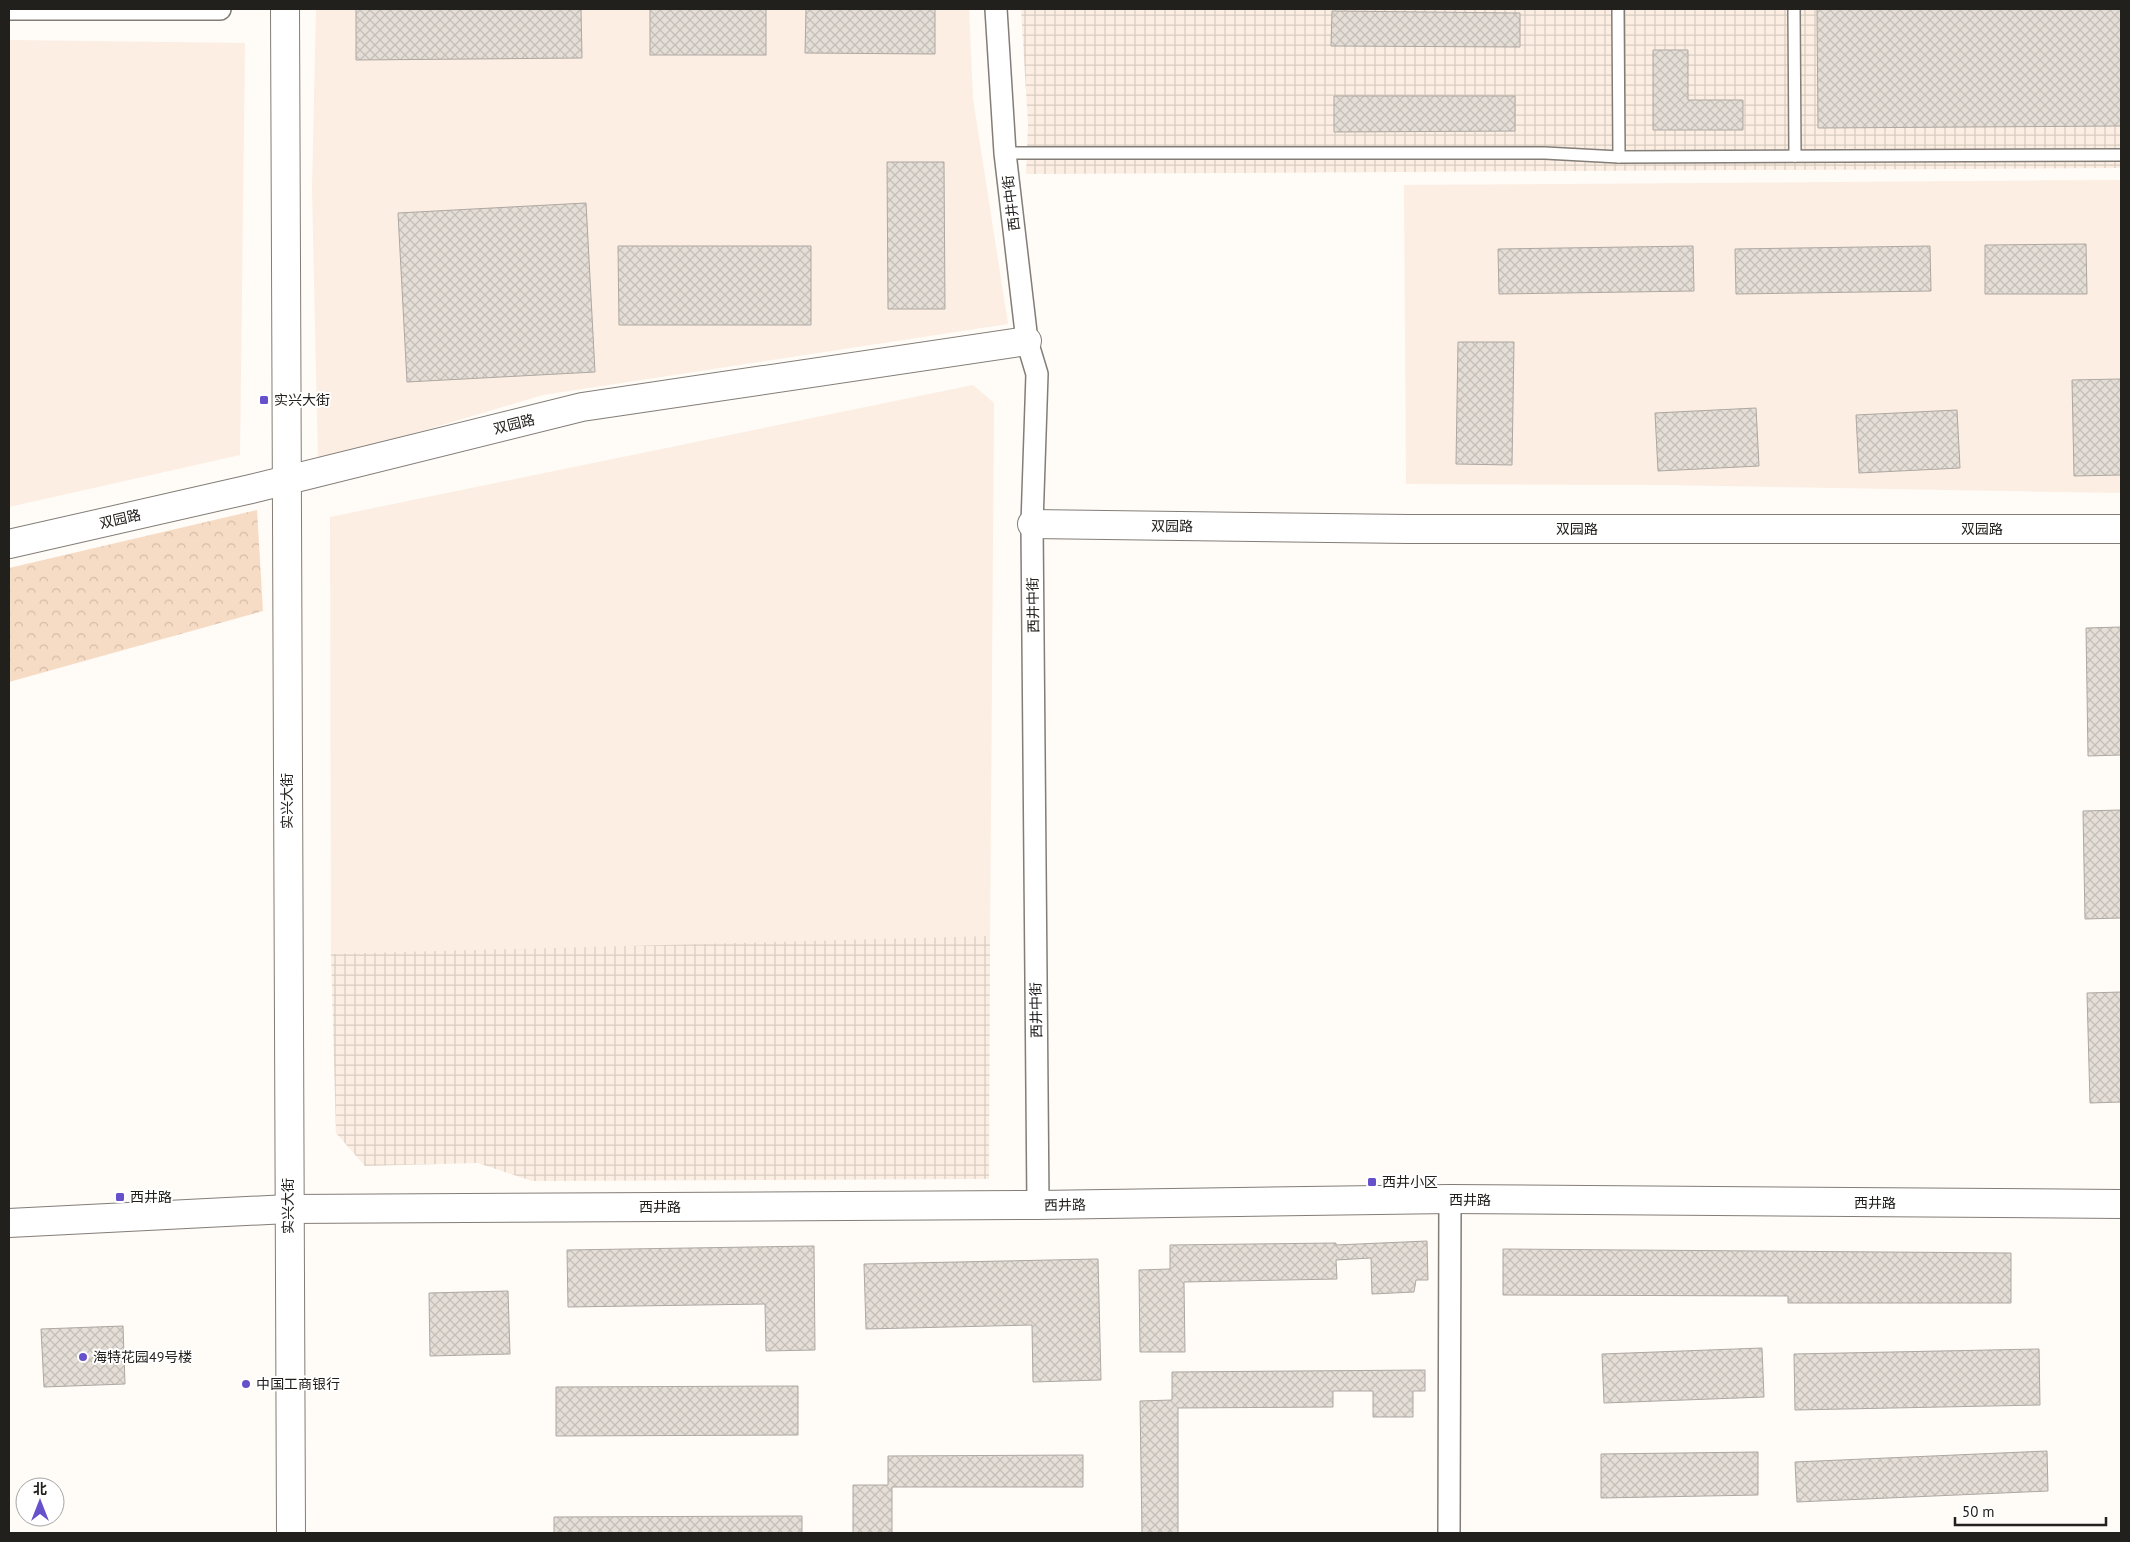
<svg xmlns="http://www.w3.org/2000/svg" width="2130" height="1542" font-family="'PT Sans','Noto Sans SC',sans-serif">
<style>
.built{fill:#fceee2}
.industrial{fill:url(#industrial-grid)}
.forest{fill:url(#forest-crowns)}
.building{fill:url(#building-cross-hatch);stroke:#aea8a2}
.lines{fill:none;stroke-linecap:round;stroke-linejoin:round}
.lane-casing{stroke:#837d77;stroke-width:14}
.street-casing{stroke:#837d77;stroke-width:24}
.secondary-casing{stroke:#837d77;stroke-width:30}
.lane{stroke:#fff;stroke-width:11}
.street{stroke:#fff;stroke-width:21}
.secondary{stroke:#fff;stroke-width:28}
.poi-dot{fill:#6751ca;stroke:#fff;stroke-width:2}
.labels{text-anchor:middle;stroke-width:4;stroke-linejoin:round;paint-order:stroke}
.street-label{font-size:14px;fill:#22201d;stroke:#fff}
.poi-label{font-size:14px;fill:#22201d;stroke:#fff;text-anchor:start}
</style>
<defs>
<pattern id="industrial-grid" width="8" height="8" patternUnits="userSpaceOnUse" patternTransform="scale(1.25)"><rect width="8" height="8" fill="#fceee2"/><path d="M0 4h8M4 0v8" fill="none" stroke="#d8ccc1"/></pattern>
<pattern id="forest-crowns" width="20" height="18" patternUnits="userSpaceOnUse" patternTransform="scale(1.25)"><rect width="20" height="18" fill="#f7dcc5"/><path d="M2 6a3 3 0 1 1 6 0M12 15a3 3 0 1 1 6 0" fill="none" stroke="#d3bca9"/></pattern>
<pattern id="building-cross-hatch" width="8" height="8" patternUnits="userSpaceOnUse" patternTransform="scale(1.25)"><rect width="8" height="8" fill="#e5ded7"/><path d="M0 0l8 8M0 8l8-8" fill="none" stroke="#c4beb8"/></pattern>
</defs>
<rect width="100%" height="100%" fill="#fffbf7"/>
<g class="built">
<path d="M316,9h653l4,90 35,225 -465,71 -225,67 -6,-273z"/>
<path d="M9,40l236,3 -5,412 -231,52z"/>
<path d="M2121,180v313l-457,-8 -258,-1 -2,-299z"/>
<path d="M973,385l21,18 -4,539 -659,12 -1,-437z"/>
</g>
<g class="industrial">
<path d="M1021,9h1100v159l-1095,6 2,-50z"/>
<path d="M990,936l-1,243 -457,2 -54,-18 -113,3 -29,-33 -5,-179z"/>
</g>
<path class="forest" d="M257,510l6,101 -254,71v-114z"/>
<g class="building">
<path d="M356,9h225l1,49 -226,2z"/>
<rect x="650" y="9" width="116" height="46"/>
<path d="M806,9h129v45l-130,-1z"/>
<path d="M1817,9h304v117l-303,2z"/>
<path d="M1332,11l188,2v34l-189,-1z"/>
<path d="M1653,50h35v50h55v30h-90z"/>
<path d="M1334,96h181v35l-181,1z"/>
<path d="M887,162h57l1,147h-57z"/>
<path d="M586,203l9,169 -188,10 -9,-169z"/>
<path d="M2086,244l1,50h-102v-49z"/>
<path d="M618,246h193v79h-192z"/>
<path d="M1693,246l1,45 -195,3 -1,-45z"/>
<path d="M1930,246l1,45 -195,3 -1,-45z"/>
<path d="M1458,342h56l-2,123 -56,-1z"/>
<path d="M2121,379v96l-47,1 -2,-96z"/>
<path d="M1756,408l3,58 -101,5 -3,-58z"/>
<path d="M1957,410l3,58 -101,5 -3,-58z"/>
<path d="M2121,627v128l-33,1 -2,-128z"/>
<path d="M2121,810v108l-36,1 -2,-108z"/>
<path d="M2121,992v110l-31,1 -3,-110z"/>
<path d="M1427,1241l1,39h-12l-2,12 -42,2 -1,-36 -35,2 1,19 -153,3 1,70h-45l-1,-82 31,-1v-24l166,-2v2z"/>
<path d="M814,1246l1,104 -49,1 -1,-47 -197,3 -1,-57z"/>
<path d="M1503,1249l508,4v50h-223v-7l-285,-1z"/>
<path d="M1098,1259l3,121 -68,2 -1,-57 -166,4 -2,-65z"/>
<path d="M508,1291l2,63 -80,2 -1,-63z"/>
<path d="M123,1326l2,58 -81,3 -3,-58z"/>
<path d="M1762,1348l2,49 -160,6 -2,-49z"/>
<path d="M2039,1349l1,56 -245,5 -1,-56z"/>
<path d="M1425,1370v21h-12v26h-40v-26h-40v16l-155,1v125h-36l-2,-132 32,-1v-28z"/>
<path d="M798,1386v49l-242,1v-49z"/>
<path d="M2047,1451l1,40 -251,11 -2,-40z"/>
<path d="M1758,1452v43l-157,3v-44z"/>
<path d="M1083,1455v32h-191v46h-39v-48h35v-29z"/>
<path d="M802,1516v17h-248v-16z"/>
</g>
<g class="lines">
<g class="lane-casing">
<g id="lane">
<path d="M1618,9l1,148 502,-2"/>
<path d="M1794,9l1,147"/>
<path d="M1005,153h540l74,4"/>
</g>
</g>
<g class="street-casing">
<g id="street">
<path d="M9,9h211"/>
<path d="M996,9l9,144 22,188 10,33 -5,150 6,681"/>
<path d="M1449,1533l1,-334"/>
</g>
</g>
<g class="secondary-casing">
<g id="secondary">
<path d="M285,9l6,1524"/>
<path d="M1032,524l376,5h713"/>
<path d="M9,544l242,-55 331,-82 445,-66"/>
<path d="M9,1223l279,-14 750,-4 412,-6 671,5"/>
</g>
</g>
<use href="#lane" class="lane"/>
<use href="#street" class="street"/>
<use href="#secondary" class="secondary"/>
</g>
<g class="poi-dot">
<rect x="259" y="395" width="10" height="10" rx="2.5"/>
<rect x="1367" y="1177" width="10" height="10" rx="2.5"/>
<rect x="115" y="1192" width="10" height="10" rx="2.5"/>
<circle cx="83" cy="1357" r="5"/>
<circle cx="246" cy="1384" r="5"/>
</g>
<g class="labels">
<g class="street-label">
<text transform="translate(1011 203) rotate(-97)" y="5">西井中街</text>
<text transform="translate(514 424) rotate(-14)" y="5">双园路</text>
<text transform="translate(120 519) rotate(-13)" y="5">双园路</text>
<text transform="translate(1172 526) rotate(1)" y="5">双园路</text>
<text x="1577" y="534">双园路</text>
<text x="1982" y="534">双园路</text>
<text transform="translate(1033 605) rotate(-91)" y="5">西井中街</text>
<text transform="translate(287 801) rotate(-90)" y="5">实兴大街</text>
<text transform="translate(1036 1010) rotate(-91)" y="5">西井中街</text>
<text x="1470" y="1205">西井路</text>
<text x="1875" y="1208">西井路</text>
<text transform="translate(1065 1205) rotate(-1)" y="5">西井路</text>
<text transform="translate(288 1206) rotate(-90)" y="5">实兴大街</text>
<text x="660" y="1212">西井路</text>
</g>
<g class="poi-label">
<text x="274" y="405">实兴大街</text>
<text x="1382" y="1187">西井小区</text>
<text x="130" y="1202">西井路</text>
<text x="93" y="1362">海特花园49号楼</text>
<text x="256" y="1389">中国工商银行</text>
</g>
</g>
<rect width="2130" height="1542" fill="none" stroke="#22201d" stroke-width="20"/>
<g transform="translate(40 1502)"><circle r="24" fill="#ffffff" stroke="#a7a6a5"/>
<path d="M0-4L9 19L0 12L-9 19Z" fill="#6751ca"/>
<text y="-8" font-size="14" font-weight="bold" text-anchor="middle" fill="#22201d">北</text>
</g>
<path d="M1955 1517v8h151v-8" fill="none" stroke="#22201d" stroke-width="2.5"/>
<text x="1962" y="1517" font-size="15" fill="#22201d" stroke="#ffffff" stroke-width="4" paint-order="stroke">50 m</text>
</svg>
